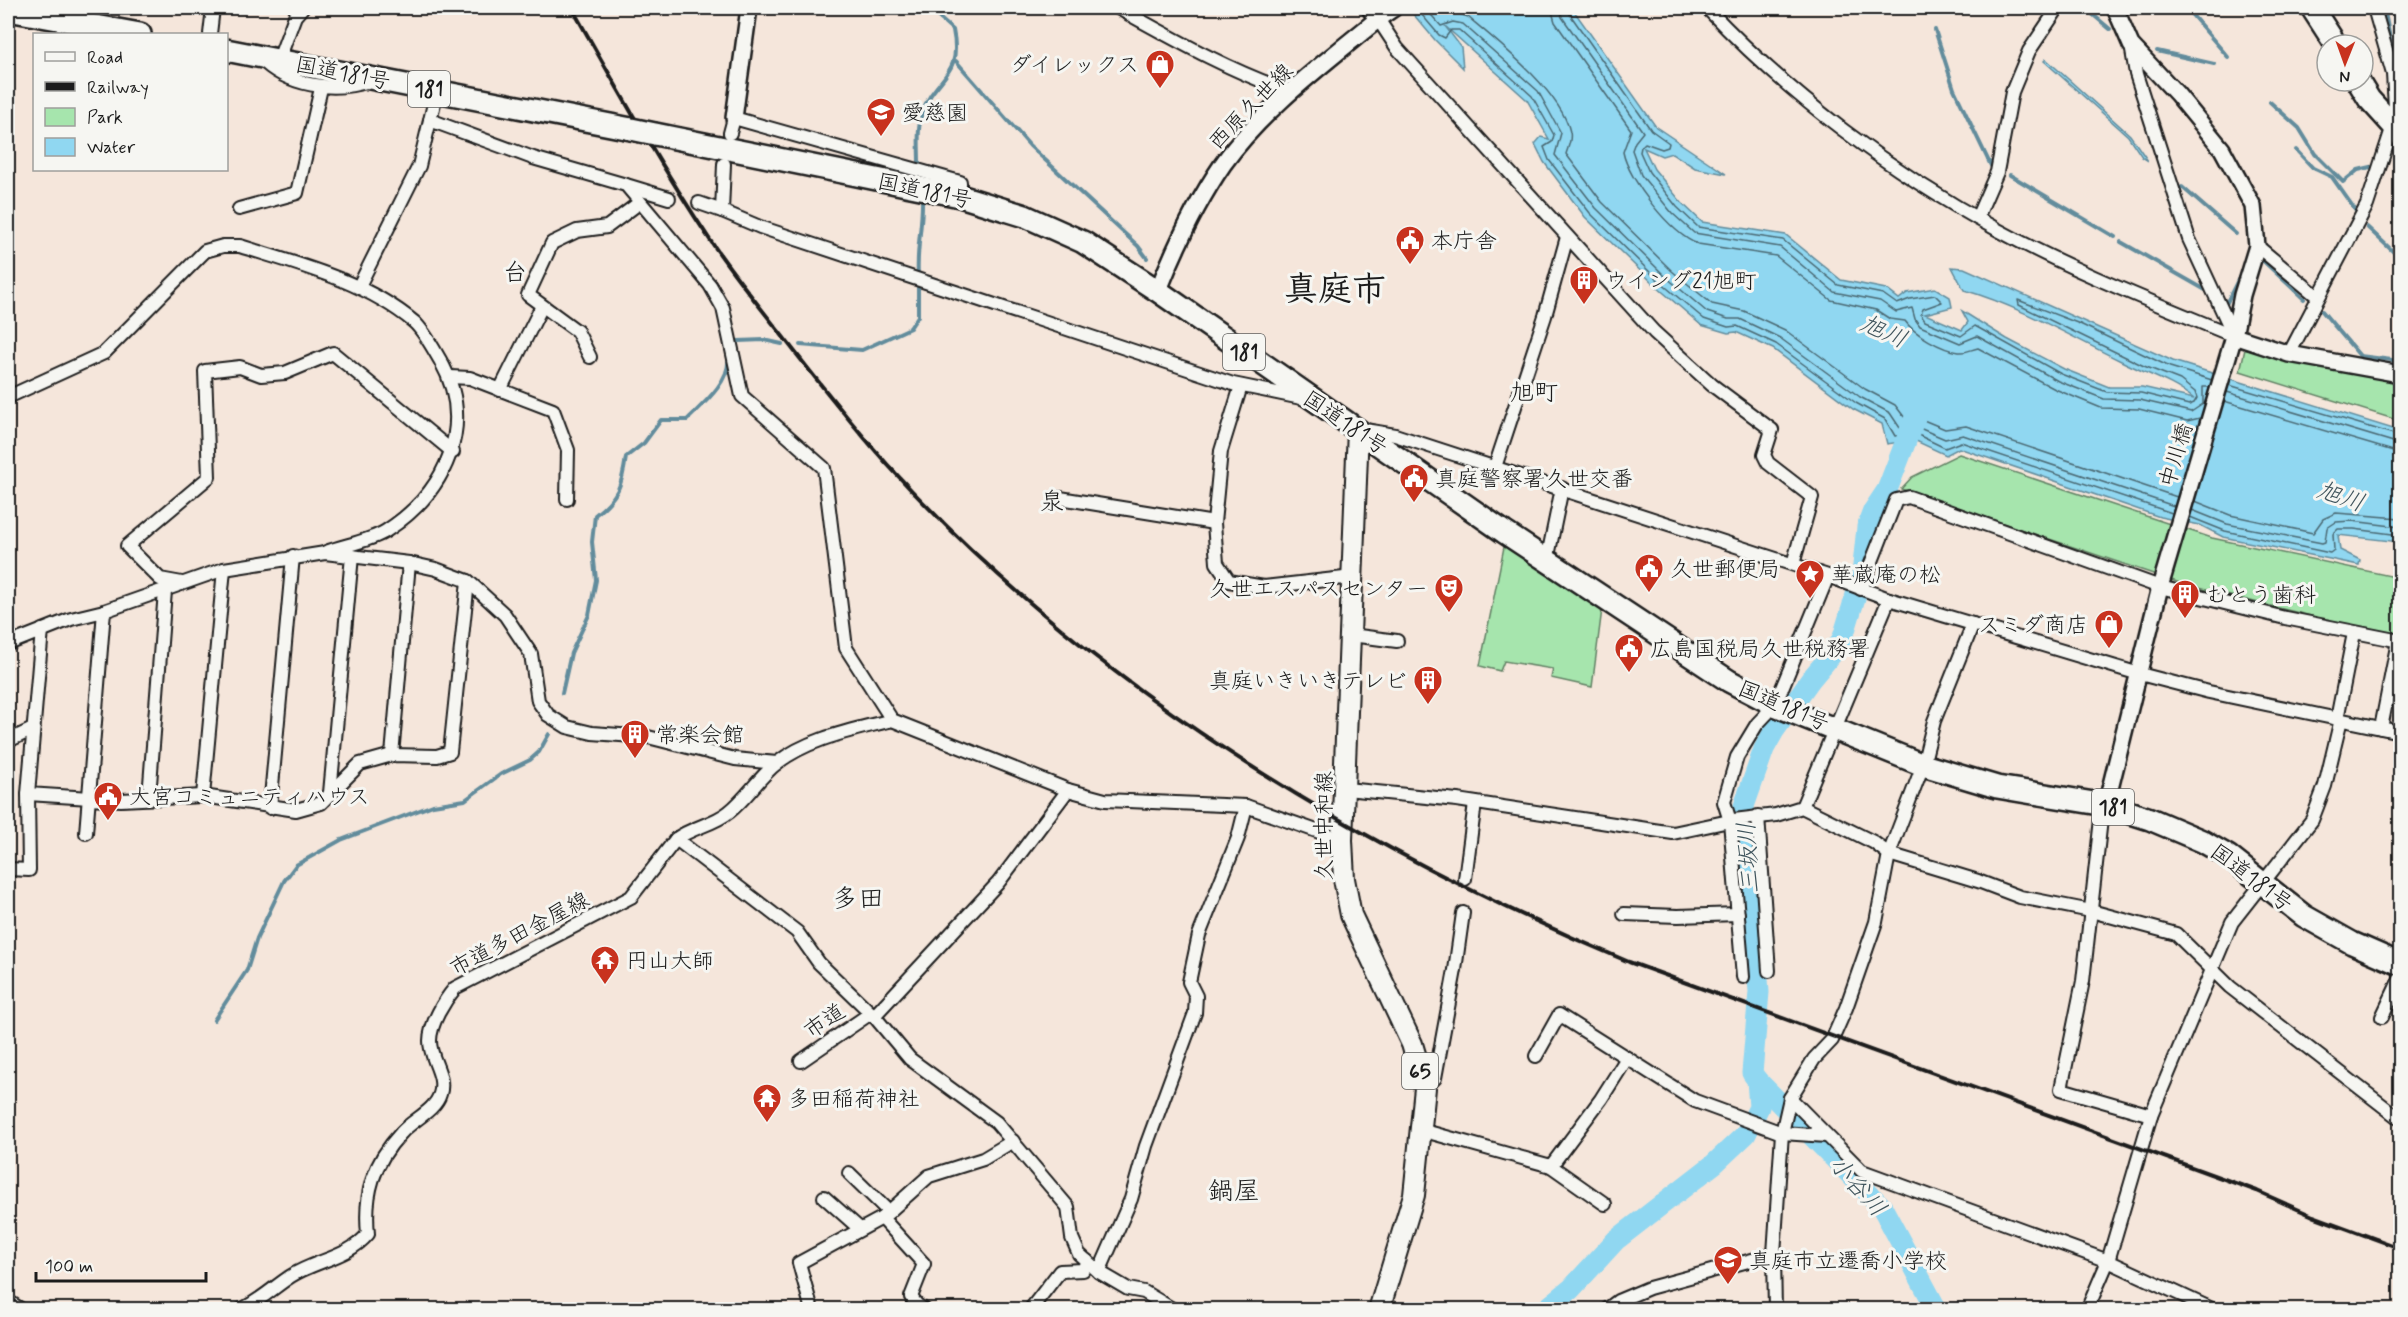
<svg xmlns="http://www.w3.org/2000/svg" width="2408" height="1317" font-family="Mynerve,'Klee One',sans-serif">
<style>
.green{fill:#a6e5ad;stroke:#618064;stroke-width:1.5}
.water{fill:#90d7f1;stroke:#628c9c;stroke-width:1.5}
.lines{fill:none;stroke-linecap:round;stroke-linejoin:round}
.shore{stroke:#4a6771;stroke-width:1.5}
.stream{stroke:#628c9c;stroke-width:4}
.river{stroke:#90d7f1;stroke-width:21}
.minor-casing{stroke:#1c1c1c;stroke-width:16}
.tertiary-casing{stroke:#1c1c1c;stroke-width:20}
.secondary-casing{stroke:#1c1c1c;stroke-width:21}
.primary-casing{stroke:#1c1c1c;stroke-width:24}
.trunk-casing{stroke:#1c1c1c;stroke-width:26}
.minor{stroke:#f6f6f2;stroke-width:12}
.tertiary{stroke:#f6f6f2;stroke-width:15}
.secondary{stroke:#f6f6f2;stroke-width:16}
.primary{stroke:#f6f6f2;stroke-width:20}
.trunk{stroke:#f6f6f2;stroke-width:21}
.rail{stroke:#1c1c1c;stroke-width:4}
.trunk-bridge-casing{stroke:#1c1c1c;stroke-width:26;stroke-linecap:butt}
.trunk-bridge{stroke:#f6f6f2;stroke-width:21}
.labels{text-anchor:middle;stroke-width:6;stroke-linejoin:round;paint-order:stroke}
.shield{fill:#f6f6f2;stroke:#5d5d5c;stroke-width:1.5}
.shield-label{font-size:21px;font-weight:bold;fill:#1c1c1c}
.poi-label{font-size:22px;fill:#1c1c1c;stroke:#f6f6f2;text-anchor:start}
.street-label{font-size:22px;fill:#1c1c1c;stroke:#f6f6f2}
.neighbourhood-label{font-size:24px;fill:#1c1c1c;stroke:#f6f6f2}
.water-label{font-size:24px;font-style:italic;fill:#3f545c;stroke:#f6f6f2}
.quarter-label{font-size:26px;fill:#1c1c1c;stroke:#f6f6f2}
.town-label{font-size:34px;font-weight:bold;fill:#1c1c1c;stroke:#f6f6f2}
</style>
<rect width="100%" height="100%" fill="#f5e6db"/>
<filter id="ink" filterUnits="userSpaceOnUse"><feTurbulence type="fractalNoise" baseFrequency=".0167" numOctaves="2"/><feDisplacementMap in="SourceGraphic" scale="12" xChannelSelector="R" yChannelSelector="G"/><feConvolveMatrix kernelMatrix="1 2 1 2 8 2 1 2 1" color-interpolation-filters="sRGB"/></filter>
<g filter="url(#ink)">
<g class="green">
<path d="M2245,349l41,12 114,21v39l-160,-50z"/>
<path d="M1959,454l253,84 188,40v60l-214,-53 -285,-96 11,-12z"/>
<path d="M1505,542l97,67 -10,78 -41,-9 2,-9 -49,-8 -4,10 -20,-5z"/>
</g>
<g class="water">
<path d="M1408,8h164l84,119 70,47 -31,-6 -23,-15 -10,3 -18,-8 10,21 28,34 20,19 84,13 55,45 45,9 13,10 8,-6 28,-5 15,9 2,10 -27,7 37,16 6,-8 -6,-11 45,28 57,30 45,18h33l52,12c-22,-18 -48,-25 -73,-38 -51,-25 -102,-55 -157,-71l-12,-23 12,1 209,93 227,70v111l-62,-7 2,15 20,10 -1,5 -136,-28 -23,-12 -40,-8 -201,-69 -13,7 -32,-15 -27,4 -5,-20 -29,-15 -80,-60 -37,-17 -8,1 -27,-8 -44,-38 -72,-70 -41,-55 -9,-18 6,-7 8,2 -22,-39 -82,-74 16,21 2,21 -28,-28z"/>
<path d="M2046,59l84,76 18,26 -6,-4 -14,-21 -84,-75z"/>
</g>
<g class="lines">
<g class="shore">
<path d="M1416,8l23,27 6,3 6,-8h8l73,66 22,39 -2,7 -8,5 5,13 41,53 71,70 43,36 24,8 9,-1 39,18 80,59 29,16 10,17 21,-2 29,14 16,-6 211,71"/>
<path d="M1425,8l16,18 12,-4 10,2 75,67 23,42 -6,22 41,53 70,69 41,35 21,7h12l40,19 80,59 30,16 10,15 17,-1 28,12 18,-4 211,71"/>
<path d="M1437,8l7,6 13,-1 11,4c31,26 93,75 102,115 2,8 -2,15 -4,22l36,48 70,69 40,33 32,7 41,19 80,59 30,16 10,13 16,1 24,10 21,-3 211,71"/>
<path d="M1551,8l4,14 76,108 -8,22c5,27 49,84 75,92l78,12 55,44 45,10 14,9 15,2c9,13 37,29 54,31 7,1 13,-3 19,-4l77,41 46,19 38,1 48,12 13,-3"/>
<path d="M1560,8l2,9 81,115 -8,10 -3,8 9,25 31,38 22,20 86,14 54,45 46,9 16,11 16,-4 3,11 5,7 40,17 17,-7 81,45 46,18 36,1 51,12 12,-8v-17h7"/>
<path d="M1568,8l1,5 82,117 18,13 -1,4 -6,2 -17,-6 -4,4 -1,5 9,20 28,35 21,20 85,13 55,45 45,9 14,10 13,-5 25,-4 7,7 -19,7 -2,6 4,6 36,15 14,-10 86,48 46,18 34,1 48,12 5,-2 3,-5 -2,-6 -15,-12 -36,-14 -125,-61 -1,-5 62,24 90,43 42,13"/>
<path d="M2229,385l171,51"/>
<path d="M2227,392l173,52"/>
<path d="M2224,401l176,52"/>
<path d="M2195,501l35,14 83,18 10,-14 13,-6 64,5"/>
<path d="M2192,510l35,14 95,19 3,-1 2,-14 9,-6 16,-1 48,6"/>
<path d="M2190,517l35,14 105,22 4,-3 -1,-16 5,-5h16l46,6"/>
</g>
<g class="stream">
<path d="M2085,8l25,21"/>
<path d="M2186,8l42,49"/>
<path d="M2384,8l9,46"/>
<path d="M1935,30l19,59 37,77"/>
<path d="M2157,51l57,13"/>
<path d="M956,61l74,85 108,100 9,12"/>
<path d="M2270,102l29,26 16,26 28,28 15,-12 13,-3"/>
<path d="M2296,150l17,18 19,9 26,37"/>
<path d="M919,164c0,-17 -2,-35 3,-51 13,-38 41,-35 31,-83l-25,-22"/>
<path d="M2010,175l105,62"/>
<path d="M2182,187l54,47"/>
<path d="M2367,227l33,31"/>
<path d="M2121,242l88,50"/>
<path d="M2258,256l46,43"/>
<path d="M918,275c-2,-26 5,-51 4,-77"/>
<path d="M2226,304l14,-28"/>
<path d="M2322,311l38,45 40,5"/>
<path d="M738,341l26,-1 18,4"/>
<path d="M800,345l62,5 48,-22 8,-12v-34"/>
<path d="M562,693l9,-40 18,-38 7,-35 -4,-38 3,-27c23,-18 27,-29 31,-58l18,-14 17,-23h26c15,-15 44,-39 41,-62"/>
<path d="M214,1020l33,-50 10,-32 27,-57 12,-16 45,-25 92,-35 32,-5 36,-26 29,-14 9,-8 10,-18"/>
</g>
<g class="river">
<path d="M1757,1080l125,127 55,103"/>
<path d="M1545,1310l26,-21 45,-49 98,-76 32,-30 13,-27 -2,-27 -5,-7 7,-81 -15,-186 20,-57 10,-18 37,-52 26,-31 6,-11 19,-62 5,-48 6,-16 14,-21 29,-75"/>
</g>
<g class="minor-casing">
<g id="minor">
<path d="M1118,8c54,30 115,65 174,84"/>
<path d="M1707,8c83,88 184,164 291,222 75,41 157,73 236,106"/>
<path d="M1378,19l19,29 257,284 58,53 60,45 -8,25 4,8 44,34 -19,67"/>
<path d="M210,34l3,-26"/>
<path d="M2131,45l5,29 53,165 45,97"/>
<path d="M260,58c27,28 73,35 109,23"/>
<path d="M279,59l16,-43 7,-8"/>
<path d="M430,120l103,38 93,27 84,100 13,23 19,88 82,72 22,180 46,72 176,70 37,10 141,6 96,34"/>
<path d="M730,133l4,-15 226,64v14"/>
<path d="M724,164l-2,47 38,16 473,157 73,15"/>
<path d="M626,185l43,13"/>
<path d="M699,203l23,8"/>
<path d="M239,209l58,-16 24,-105"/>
<path d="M1977,218l20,-46 15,-80 17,-41 29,-43"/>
<path d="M2257,246l61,51"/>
<path d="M359,286l60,-120 18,-75"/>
<path d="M2289,354l78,-149 26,-79 2,-19 -2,-33 -19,-66"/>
<path d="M590,357l-13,-26 -49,-36 24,-52 25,-12 30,-4 32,-24"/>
<path d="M450,377l20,1 83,32 15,40 -1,49"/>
<path d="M1241,386l-20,65 -7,72 3,40 12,18 35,6 89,-10"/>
<path d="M500,390l42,-84"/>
<path d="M8,397l96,-44 101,-102 18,-5h17c60,19 125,35 174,76 10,9 19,26 26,38 37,65 6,132 -54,171 -16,10 -41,14 -60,21"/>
<path d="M1365,430l30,5 433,141 61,23 247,74 73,19 191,40"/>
<path d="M1495,467l50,-151 22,-79"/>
<path d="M1060,498l154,25"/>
<path d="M1547,561l15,-73"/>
<path d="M182,583l-22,-4 -33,-33 82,-69 -4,-106 35,-4 21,8 24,-2 48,-20 120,99"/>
<path d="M1861,589l35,-89 13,-3 251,90 125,31 115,23"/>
<path d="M42,630l-14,164 93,6 82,-4 93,14 25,-7 39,-39 32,-9 45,1 13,-4 18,-171"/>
<path d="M1351,635l46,6"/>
<path d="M8,644l63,-25 33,-8 120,-42 101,-16 84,10 27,6 32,12 37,34 26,39 7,47 10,14 19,12 25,6 56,4 87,22 42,4"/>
<path d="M2337,719l17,-86"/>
<path d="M2381,728l17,-87"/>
<path d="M8,741l25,-12"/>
<path d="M392,755l17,-192"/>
<path d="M1346,789l111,11 216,33 61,-13 42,-5 26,-8 71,35 16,12 89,27 42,16 71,14 85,23 54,53 170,132"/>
<path d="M330,793l22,-237"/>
<path d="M203,796l21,-227"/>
<path d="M149,797l16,-206"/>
<path d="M2106,805l-5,14 -18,162 -22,108 90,26"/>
<path d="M1802,807l87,-208"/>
<path d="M270,808l23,-252"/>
<path d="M1758,816l11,155"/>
<path d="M86,833l18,-222"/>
<path d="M676,839l121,93 22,31 55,53 36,43 86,63 72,85 4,31 7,16 20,18 29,17 16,3 30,18"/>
<path d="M8,869l21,1 -1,-76"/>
<path d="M1465,879l10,-76"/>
<path d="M1624,914l54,2 60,-2"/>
<path d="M1743,977l-13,-156 -6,-19 13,-45 20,-33 18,-19 53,-129"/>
<path d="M874,1016l124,-133 70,-93"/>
<path d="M2382,1017l18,-38"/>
<path d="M1536,1056l23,-41 136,86 87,32 45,3"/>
<path d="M801,1061l70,-48"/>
<path d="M1425,1088l10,-10 20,-108 8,-57"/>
<path d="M1790,1098l72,73 246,90 106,49"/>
<path d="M1421,1130l130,36 54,38"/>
<path d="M1551,1166l50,-67 26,-41"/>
<path d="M849,1173l40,39"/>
<path d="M824,1197l36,32"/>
<path d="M882,1218l42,46 -13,33 6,8 8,5"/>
<path d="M1099,1272l32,-73 15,-53 49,-133 1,-17 -7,-14 10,-47 39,-97 8,-32"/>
<path d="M8,1301l14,9"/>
<path d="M240,1310c19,-8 34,-23 51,-34 25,-16 57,-18 77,-42 -4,-40 5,-71 33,-101 11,-13 34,-22 39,-39 6,-19 -10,-34 -10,-53 0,-17 14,-40 25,-53l176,-91 45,-58c16,-12 37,-14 53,-27 18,-14 30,-35 48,-49 32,-25 77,-33 115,-43"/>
<path d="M812,1310l-13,-47 83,-45 47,-42 54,-17 30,-18"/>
<path d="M1030,1310l30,-39 23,-1 4,-9"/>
<path d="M1606,1310l12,-9 31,-13 125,-34"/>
<path d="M1775,1310l-1,-56 8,-121 8,-35 24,-39 18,-19 14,-32 30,-86 13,-68 34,-89 11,-44 39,-97"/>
<path d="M2087,1310l21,-49 43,-146 81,-193 80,-102 13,-34 16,-67"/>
</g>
</g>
<g class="tertiary-casing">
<g id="tertiary">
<path d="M1378,19l16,-11"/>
<path d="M734,118l15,-110"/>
<path d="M2234,336l55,18 111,20"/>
<path d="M2106,805l54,-218 74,-251 8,-41 15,-49 -4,-40 -31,-57 -45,-55 -46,-49 -16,-37"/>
</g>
</g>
<g class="secondary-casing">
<path id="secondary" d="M1158,291c17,-43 39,-89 65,-127 39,-55 103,-102 155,-145l-8,-11"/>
</g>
<g class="primary-casing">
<path id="primary" d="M1358,429l-16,411 2,39 7,36 61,129 13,44 -11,107 -35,115"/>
</g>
<g class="trunk-casing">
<g id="trunk">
<path d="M2312,8l24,37"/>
<path d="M8,10l132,24"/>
<path d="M226,50l405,79"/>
<path d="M2358,81l11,18 31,34"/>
<path d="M655,134l305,62 65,20 58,26 75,49 346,241 225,149 46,24 148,60 74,22 109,18 44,14 52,22 26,15 76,60 48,27 48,21"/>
</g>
</g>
<use href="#minor" class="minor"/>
<use href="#tertiary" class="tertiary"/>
<use href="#secondary" class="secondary"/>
<use href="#primary" class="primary"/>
<use href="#trunk" class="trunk"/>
<path class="rail" d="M572,8c44,78 88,157 138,232 22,33 47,63 71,94 34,44 69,88 106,130 201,221 469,384 742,498l628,229 56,25 87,32"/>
<g class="trunk-bridge-casing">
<path id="trunk-bridge" d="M631,129l24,5"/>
</g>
<use href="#trunk-bridge" class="trunk-bridge"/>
</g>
</g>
<defs>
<g id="shop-pin" transform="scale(1.5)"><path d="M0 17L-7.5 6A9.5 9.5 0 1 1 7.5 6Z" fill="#c8321e" stroke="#f6f6f2"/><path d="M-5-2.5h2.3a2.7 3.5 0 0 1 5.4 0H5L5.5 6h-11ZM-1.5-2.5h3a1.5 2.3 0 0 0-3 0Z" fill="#fff"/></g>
<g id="school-pin" transform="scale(1.5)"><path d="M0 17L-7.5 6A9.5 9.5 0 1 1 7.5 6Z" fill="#c8321e" stroke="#f6f6f2"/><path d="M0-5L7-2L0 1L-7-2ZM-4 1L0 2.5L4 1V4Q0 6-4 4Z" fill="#fff"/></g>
<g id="civic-pin" transform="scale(1.5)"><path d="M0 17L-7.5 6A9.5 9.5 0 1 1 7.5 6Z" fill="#c8321e" stroke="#f6f6f2"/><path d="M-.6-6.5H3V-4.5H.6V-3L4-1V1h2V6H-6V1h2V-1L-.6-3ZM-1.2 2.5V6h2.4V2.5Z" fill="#fff"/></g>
<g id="building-pin" transform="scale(1.5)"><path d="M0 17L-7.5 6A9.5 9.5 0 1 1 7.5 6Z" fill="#c8321e" stroke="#f6f6f2"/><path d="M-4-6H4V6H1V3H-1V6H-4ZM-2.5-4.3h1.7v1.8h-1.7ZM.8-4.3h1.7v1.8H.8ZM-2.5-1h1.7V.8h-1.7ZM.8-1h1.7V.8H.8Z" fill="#fff"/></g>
<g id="sight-pin" transform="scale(1.5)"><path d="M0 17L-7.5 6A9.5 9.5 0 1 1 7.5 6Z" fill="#c8321e" stroke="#f6f6f2"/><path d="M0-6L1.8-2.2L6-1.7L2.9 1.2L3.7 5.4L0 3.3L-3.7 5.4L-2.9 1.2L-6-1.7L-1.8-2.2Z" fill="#fff"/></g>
<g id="theatre-pin" transform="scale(1.5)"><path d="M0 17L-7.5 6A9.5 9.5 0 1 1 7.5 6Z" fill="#c8321e" stroke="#f6f6f2"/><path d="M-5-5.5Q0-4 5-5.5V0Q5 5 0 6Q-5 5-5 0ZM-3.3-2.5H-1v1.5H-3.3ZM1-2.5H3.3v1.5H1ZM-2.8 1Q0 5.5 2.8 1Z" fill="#fff"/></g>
<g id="temple-pin" transform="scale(1.5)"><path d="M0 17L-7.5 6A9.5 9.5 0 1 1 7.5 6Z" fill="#c8321e" stroke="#f6f6f2"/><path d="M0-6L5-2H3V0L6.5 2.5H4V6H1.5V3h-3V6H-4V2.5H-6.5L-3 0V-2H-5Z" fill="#fff"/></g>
</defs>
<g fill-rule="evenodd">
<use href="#shop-pin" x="1160" y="64"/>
<use href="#school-pin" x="881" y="112"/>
<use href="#civic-pin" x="1410" y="240"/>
<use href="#building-pin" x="1584" y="280"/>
<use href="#civic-pin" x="1414" y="478"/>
<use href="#civic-pin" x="1649" y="568"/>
<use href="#sight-pin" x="1810" y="574"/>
<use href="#theatre-pin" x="1449" y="588"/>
<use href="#building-pin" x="2185" y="594"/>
<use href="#shop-pin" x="2109" y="624"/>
<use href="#civic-pin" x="1629" y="648"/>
<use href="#building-pin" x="1428" y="680"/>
<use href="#building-pin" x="635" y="734"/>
<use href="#civic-pin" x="108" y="796"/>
<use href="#temple-pin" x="605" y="960"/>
<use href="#temple-pin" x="767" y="1098"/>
<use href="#school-pin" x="1728" y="1260"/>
</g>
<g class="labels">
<g class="shield">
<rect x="408" y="71" width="42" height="36" rx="4.5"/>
<rect x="1223" y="334" width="42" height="36" rx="4.5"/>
<rect x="2092" y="789" width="42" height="36" rx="4.5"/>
<rect x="1402" y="1053" width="36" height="36" rx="4.5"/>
</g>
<g class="shield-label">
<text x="429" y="96">181</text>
<text x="1244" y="359">181</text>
<text x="2113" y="814">181</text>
<text x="1420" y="1078">65</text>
</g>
<g class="poi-label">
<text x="1139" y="72" text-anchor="end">ダイレックス</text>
<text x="902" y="120">愛慈園</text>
<text x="1431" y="248">本庁舎</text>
<text x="1605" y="288">ウイング21旭町</text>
<text x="1435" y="486">真庭警察署久世交番</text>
<text x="1670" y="576">久世郵便局</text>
<text x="1831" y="582">華蔵庵の松</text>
<text x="1428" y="596" text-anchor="end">久世エスパスセンター</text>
<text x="2206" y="602">むとう歯科</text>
<text x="2088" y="632" text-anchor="end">スミダ商店</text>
<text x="1650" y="656">広島国税局久世税務署</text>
<text x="1407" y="688" text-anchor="end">真庭いきいきテレビ</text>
<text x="656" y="742">常楽会館</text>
<text x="129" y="804">大宮コミュニティハウス</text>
<text x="626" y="968">円山大師</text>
<text x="788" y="1106">多田稲荷神社</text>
<text x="1749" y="1268">真庭市立遷喬小学校</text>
</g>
<g class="street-label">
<text transform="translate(343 72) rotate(11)" y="8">国道181号</text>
<text transform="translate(1250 106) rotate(-46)" y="8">西原久世線</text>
<text transform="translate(925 190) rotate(12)" y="8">国道181号</text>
<text transform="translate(1346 422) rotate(34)" y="8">国道181号</text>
<text transform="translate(2175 455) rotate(-73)" y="8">中川橋</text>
<text transform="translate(1784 705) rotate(23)" y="8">国道181号</text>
<text transform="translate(1323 826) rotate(-90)" y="8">久世中和線</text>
<text transform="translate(2252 877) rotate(37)" y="8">国道181号</text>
<text transform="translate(519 933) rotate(-28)" y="8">市道多田金屋線</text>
<text transform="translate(824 1020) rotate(-34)" y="8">市道</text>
</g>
<g class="neighbourhood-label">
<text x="515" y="280">台</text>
<text x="1534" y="400">旭町</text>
<text x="1052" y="509">泉</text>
</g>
<g class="water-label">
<text transform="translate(1884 331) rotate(24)" y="8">旭川</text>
<text transform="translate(2341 496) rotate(19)" y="8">旭川</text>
<text transform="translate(1748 858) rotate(-94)" y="8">三坂川</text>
<text transform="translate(1858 1186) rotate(48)" y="8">小谷川</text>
</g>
<g class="quarter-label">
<text x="858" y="907">多田</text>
<text x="1234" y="1199">鍋屋</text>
</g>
<g class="town-label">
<text x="1335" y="300">真庭市</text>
</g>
</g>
<rect width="2408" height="1317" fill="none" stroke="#f6f6f2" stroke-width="30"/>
<rect x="15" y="15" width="2378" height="1287" fill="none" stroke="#1c1c1c" stroke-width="2" filter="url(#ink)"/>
<rect x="33" y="33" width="195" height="138" fill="#f6f6f2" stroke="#9f9f9c" stroke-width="1.5"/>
<rect x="45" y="52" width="30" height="9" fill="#f6f6f2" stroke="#9f9f9c" stroke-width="1.5"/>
<text x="87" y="63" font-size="18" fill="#1c1c1c">Road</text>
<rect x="45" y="82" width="30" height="9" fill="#1c1c1c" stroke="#9f9f9c" stroke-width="1.5"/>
<text x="87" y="93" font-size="18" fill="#1c1c1c">Railway</text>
<rect x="45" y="108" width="30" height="18" fill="#a6e5ad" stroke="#9f9f9c" stroke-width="1.5"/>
<text x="87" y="123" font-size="18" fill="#1c1c1c">Park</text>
<rect x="45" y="138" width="30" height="18" fill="#90d7f1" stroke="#9f9f9c" stroke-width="1.5"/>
<text x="87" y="153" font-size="18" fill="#1c1c1c">Water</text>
<g transform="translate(2345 63) rotate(181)"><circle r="28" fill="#f6f6f2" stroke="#9f9f9c" stroke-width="1.5"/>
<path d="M0-4.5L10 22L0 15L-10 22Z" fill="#c8321e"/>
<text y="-9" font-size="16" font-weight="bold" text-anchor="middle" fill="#1c1c1c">N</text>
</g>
<path d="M36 1272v9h170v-9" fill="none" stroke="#1c1c1c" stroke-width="3"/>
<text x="45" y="1272" font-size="18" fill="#1c1c1c" stroke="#f6f6f2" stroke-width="4.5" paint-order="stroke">100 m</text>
</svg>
